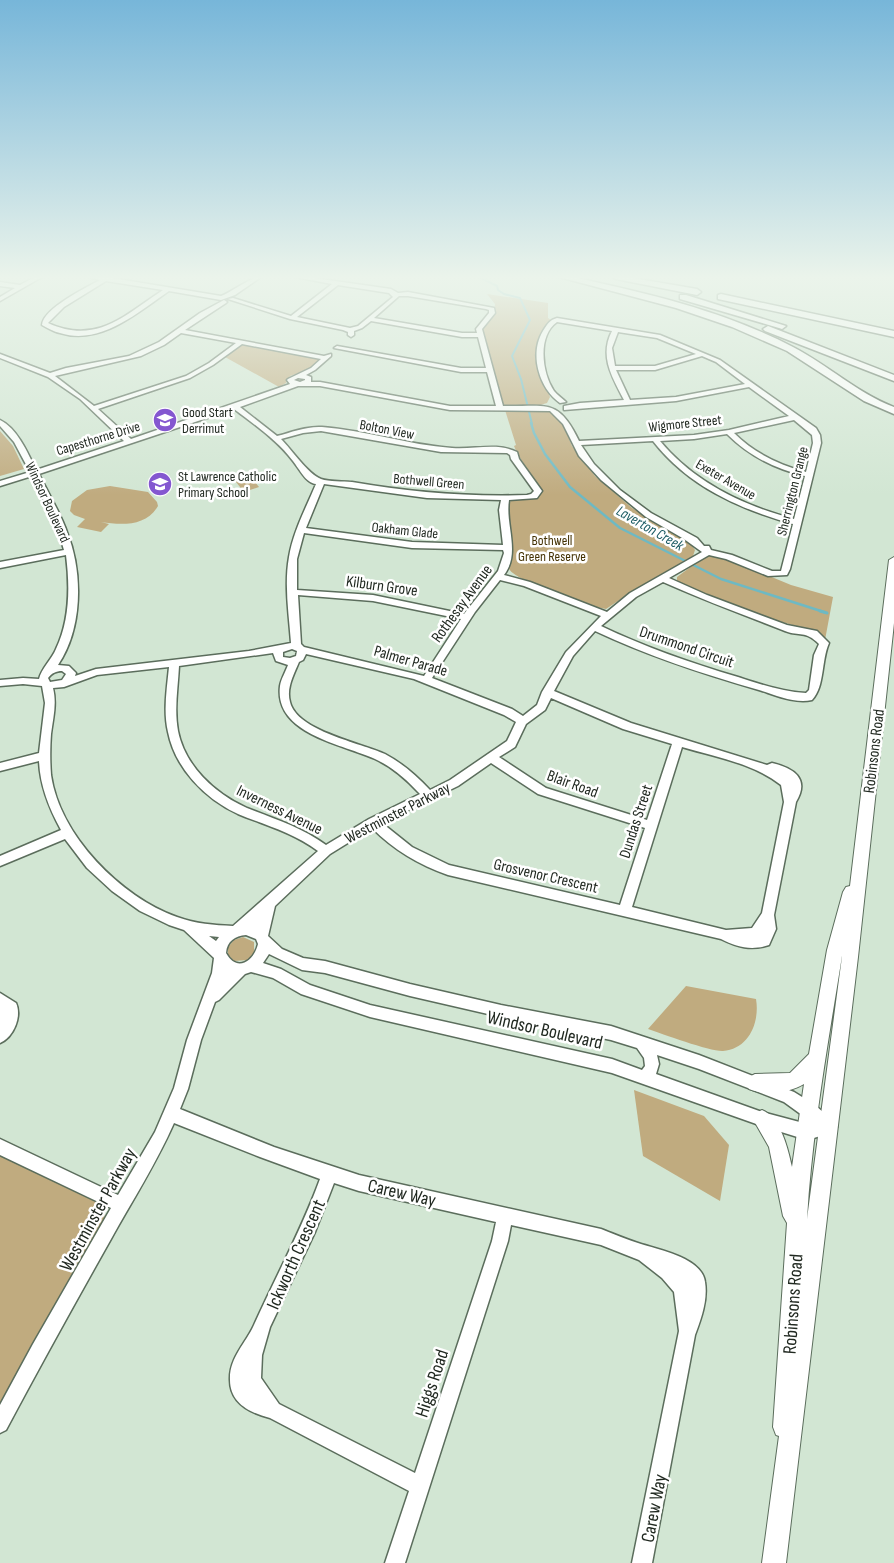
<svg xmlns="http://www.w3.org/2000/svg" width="894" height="1563" font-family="'Sofia Sans Condensed',sans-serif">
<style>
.green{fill:#c0ab7f}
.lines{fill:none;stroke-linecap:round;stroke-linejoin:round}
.stream-far2{stroke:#6eb9c3;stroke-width:2}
.stream-far1{stroke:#6eb9c3;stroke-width:2.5}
.stream{stroke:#6eb9c3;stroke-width:3}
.minor-casing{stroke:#5b6d5c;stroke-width:3}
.major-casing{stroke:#5b6d5c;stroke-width:2}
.highway-casing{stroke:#5b6d5c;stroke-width:3}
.minor{fill:#fff;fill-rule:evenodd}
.major{fill:#fff;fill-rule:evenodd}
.highway{fill:#fff;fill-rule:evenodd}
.labels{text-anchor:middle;stroke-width:5;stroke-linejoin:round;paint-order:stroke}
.far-poi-label{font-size:14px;fill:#212921;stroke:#fff;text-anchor:start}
.far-street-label{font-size:14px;fill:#212921;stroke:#fff}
.far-park-label{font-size:14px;fill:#443204;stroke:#fff}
.far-water-label{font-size:15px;font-style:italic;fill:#1b5b63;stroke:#fff}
.street-label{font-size:16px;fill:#212921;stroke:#fff}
.near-street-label{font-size:19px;fill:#212921;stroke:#fff}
</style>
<rect width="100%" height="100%" fill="#d2e6d3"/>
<g class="green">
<path d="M487,294l61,9v15l3,2 -8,11 -3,38 10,28 -3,6c-11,4 -34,7 -45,1l-20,-74v-3l12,-14 1,-9z"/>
<path d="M245,345l71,13 3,2 -9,9 -20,7 -4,7 -7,4 -54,-30 14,-11z"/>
<path d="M505,410l46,1 9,6 12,29 23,30 37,32 58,35 5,7 -2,6 -12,9 -42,22 -33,22 -10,-2c-18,-7 -78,-24 -87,-38l1,-34 -2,-32 6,-4 25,-4 2,-4 -24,-38 -3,-7 2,-1z"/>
<path d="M0,431l13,15 11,23 -24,7z"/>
<path d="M247,472l12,15 -15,5 -12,-15z"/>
<path d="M110,486l38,6 9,10 1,4c-12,21 -37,19 -57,16l8,2 -8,8 -24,-5 8,-8 -11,-4 -4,-4 2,-10 15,-11z"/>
<path d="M712,555l9,1 70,29 42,12 -8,43 -6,-6 -9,-4 -63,-18 -70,-29v-6l27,-20z"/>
<path d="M243,937l11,5v11l-6,7 -14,1 -6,-6v-8l6,-7z"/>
<path d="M686,986l70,13c4,23 -7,50 -33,52 -11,1 -61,-17 -75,-22z"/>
<path d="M634,1090l70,26 25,29 -9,56 -77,-45z"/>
<path d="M0,1155l97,47c11,7 8,17 4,27l-75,126 -26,51z"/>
</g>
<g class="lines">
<path class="stream-far2" d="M479,277l18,9 1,4 6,4 16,4 10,22 -18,36 9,23 11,45"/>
<path class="stream-far1" d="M531,423l3,10 11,21 25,33 50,41 101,51 103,33"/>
<path class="stream" d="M820,611l7,2"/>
<g class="minor-casing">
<g id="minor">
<path d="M35,277h7l-42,24v-4l15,-9 -15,-2v-4l20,3z"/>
<path d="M89,277h17l115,19c11,-4 31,-20 40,-19l-26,18 -14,5 -52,-9c-31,21 -68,55 -109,42 -6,-1 -12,-5 -18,-8 1,-16 43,-37 58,-45zM106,281l57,9c-39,26 -67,55 -115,33l16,-16z"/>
<path d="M295,277h12l84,12 7,4 10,-1 86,16 1,5 -13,16 21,77c43,1 55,-9 76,35l115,-6 35,-5 60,-14 -40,-29 -73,14 -112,9v-4l16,-3 44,-3c-12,-23 -25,-44 -12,-69l-55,-9c-20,14 -15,51 -3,69 3,4 8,7 12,11l-6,1c-21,-15 -31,-49 -17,-72 4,-6 6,-11 14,-13l103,17 60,25 96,68 4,7 1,8 -31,126 -3,6 -19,1 -42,-17 -17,-4 -40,23 38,17 80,30 30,6 12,12c-8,18 -4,43 -17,57 -17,4 -37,-5 -53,-10 -56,-16 -111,-34 -164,-59l-22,25 -19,35 77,32 136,42 5,-2c22,5 38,16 24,39l-22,113 2,14 -7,16c-18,6 -32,2 -48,-6l-273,-64c-29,-10 -54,-25 -76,-47l-42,26 -55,52 -7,30 14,13 21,9 22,3 85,23 91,21 110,21 88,29 95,37 21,13 19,17 3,5 -3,5 -27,8 -45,-14 -150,-53 -242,-56 -69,-23 -28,-16 -22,-6 -6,2 -26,26 -4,2 -14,38 -13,49 -8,20 94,38 85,28 242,54c13,5 27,11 40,15 19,6 61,14 64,38 3,18 -4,37 -10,53l-43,228h-20l47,-232 -5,-39 -12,-14 -23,-18 -38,-15 -90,-20 -3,16 -103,322h-20l24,-72 -139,-73c-20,-5 -40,-15 -40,-38 -1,-22 16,-37 24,-55 22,-49 48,-96 66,-146l-60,-22 -86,-34c-18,41 -42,78 -63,116 -36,64 -71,127 -105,191l-6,3v-28l33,-61 78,-136 -111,-53v-16l118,56 37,-63 19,-44 13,-48 25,-67 2,-15 -30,-28 -15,-5 -29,-14 -28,-20 -25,-23 -22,-29 -65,27v-10l61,-26c-12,-22 -21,-44 -22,-69l-39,10v-8l39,-10 6,-50 -3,-17 -19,-2 -23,2v-6l23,-2 16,1c2,-10 13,-20 17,-30 14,-29 14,-62 10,-94l-66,13v-6l64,-12 -8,-26 -24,-48 -32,10v-5l30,-9 -16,-30 -14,-16v-6c17,8 28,33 36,50l88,-29 -44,-42 -32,-22 -48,-19v-4l50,19 16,-5 63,-12 30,-14 41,-29 24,-13 3,2 -1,1 -41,27 139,26 7,-2v2l-16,14 -9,5 5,2v5h9l130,24h46l-9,-34h-26l-127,-24 3,-2 124,22h25l-8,-31h-16l-91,-16 -9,7 -8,3v4l-3,2 -3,-2v-3l-5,-2 -53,-11 -62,-20 5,-1 58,18 41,-32zM338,285l51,8 4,4 -35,29 -8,2 -53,-11zM399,296h9l78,13 3,1v3l-13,16 1,4h-15l-88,-15zM618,332l39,6 39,16 -41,12h-40l-3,-18zM181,333l55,10 -27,20 -23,13 -92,30 -39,-30 86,-20 23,-11zM242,344l79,15 -10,9 -23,11 -1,1 3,4 -159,55 -33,-30 92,-31 23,-13zM702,356l14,6 29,22 -69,13 -46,3 -14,-30h39zM298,378l7,1v1l-5,2 -6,-2zM298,386h22l130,24 100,1 13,13 16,32 22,24 45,37 38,22 18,13 -72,41 -23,19 -77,-30 -26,-7c17,-22 1,-50 5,-75l28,-2 5,-7 -23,-32 -2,-7c-20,-10 -44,-2 -65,-4 -44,-3 -86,-18 -130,-21 -15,-1 -30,5 -45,9l-37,-29zM234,409c21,16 43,31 59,52 7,9 13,22 23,23 -10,24 -23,48 -27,73 -5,28 0,58 2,86l-42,8 -153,18 -21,7 1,-3 -7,-7 -11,-1c25,-37 25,-93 9,-133 -7,-20 -19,-39 -28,-58zM794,420l18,15 1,8 -7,29c-27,-7 -52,-19 -72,-39zM321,431l120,21 66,1 3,2 1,4 23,32 -3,3 -4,1c-60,2 -117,-3 -175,-13 -9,-1 -23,0 -31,-3 -13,-5 -29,-29 -40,-40l22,-6zM727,434c22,22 48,35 78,42l-11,43c-50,-13 -100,-37 -134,-78l34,-2zM653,441c35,45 86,68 140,83l-12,47h-9l-40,-16 -21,-5 -2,-4h-5l-7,-8 -46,-25 -31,-23 -26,-26 -13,-19zM324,484l103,14 74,2 -2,10 4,35 -91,-3 -106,-14zM304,533l108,15 91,2 1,3 -6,18 -34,43 -91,-19 -76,-5v-31zM500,580l24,6 77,30 -35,36 -24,40 -5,13 -14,11 -11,-7 -80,-31 43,-66zM663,582c40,18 81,33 122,49 15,6 20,-1 34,13l-5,11 -5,35 -3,3c-23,-1 -46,-9 -68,-16 -47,-14 -93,-30 -137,-51l35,-29zM298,595l75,6 88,18 -37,57 -120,-29 -3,-3zM292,649l5,2 -1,5 -6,2 -7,-1v-5zM273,653l3,8 12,4c-2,6 -7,14 -8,21 -6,48 62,58 95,73 18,8 32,21 45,35l-51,25 -43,26c-25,-18 -51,-26 -79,-37 -32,-14 -62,-42 -69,-77 -4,-22 0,-44 1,-65zM306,654l108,25 90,36 12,7 -9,19 -57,39 -20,10c-13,-14 -28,-27 -45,-36 -24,-11 -88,-23 -95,-52 -4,-14 4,-28 9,-40l4,-2zM169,667c-2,21 -6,44 -1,65 7,36 37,67 70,82 29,12 54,18 80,37l-85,75c-19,-1 -37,-2 -56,-9 -56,-20 -117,-81 -126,-142 -1,-13 -1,-28 0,-41 2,-16 6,-30 2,-46l11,-1 33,-12zM62,671l4,3 -4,6 -12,2 -2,-4c4,-5 8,-7 14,-7zM551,698l72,31 49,15 -25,76 -101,-32 -47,-31 16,-10 11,-23 19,-14zM682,747c33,10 71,16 99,38l3,17 -22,111 -10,15 -26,2 -94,-23zM491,763l47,31 107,34 -25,77 -171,-40 -37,-18 -30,-24 76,-37zM246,935l10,4 2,5c-4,17 -21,29 -32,9 1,-12 9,-17 20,-18zM209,936l10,1 -3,4zM269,954l33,16 23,3 85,23 91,21 110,23 26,8 7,10 1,8 -3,4 -30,-11 -242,-54 -60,-20 -29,-16 -18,-6zM657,1055l42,14 85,33 29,21 -6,1 -45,-12 -106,-38 3,-10zM334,1183l25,8 137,31 -4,19 -77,232 -136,-69 -18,-26 1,-23 8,-28 45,-95z"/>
<path d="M0,993l16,10c6,13 -2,34 -16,40z"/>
</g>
</g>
<g class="major-casing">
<path id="major" d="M894,557v66l-36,334 -72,606h-24l17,-127 -3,-1 -3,-8 14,-204 -4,-7 -14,-69 -16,-28 3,-6 6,-3c19,8 26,39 30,57l12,-83c-15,9 -39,12 -55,5l-3,-6 3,-6 6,-3 35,-1 19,-19 18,-104 16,-58 3,-5 4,-1 39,-326zM842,956v1l-35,262c5,-88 21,-176 35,-263z"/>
</g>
<g class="highway-casing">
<g id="highway">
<path d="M559,277h13c75,16 152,34 221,70 35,18 64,46 101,60v7l-30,-13 -77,-50 -55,-24 -56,-19z"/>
<path d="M612,277h15l70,12 4,3 -4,3 -81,-16z"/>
<path d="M721,294l173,37v6l-176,-38v-4z"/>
<path d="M680,295h6l100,31 -4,3 -3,-1 -99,-29z"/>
<path d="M768,326l126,49v6l-129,-50 -2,-2z"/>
</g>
</g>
<use href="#minor" class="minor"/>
<use href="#major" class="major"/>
<use href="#highway" class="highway"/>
</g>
<linearGradient id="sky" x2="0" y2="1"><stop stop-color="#77b6d9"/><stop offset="0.56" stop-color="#ebf4eb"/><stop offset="1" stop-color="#ebf4eb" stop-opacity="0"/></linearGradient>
<rect width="894" height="495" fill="url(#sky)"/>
<defs>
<g id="school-disc" transform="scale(1.25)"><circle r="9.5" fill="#8457d0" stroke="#fff"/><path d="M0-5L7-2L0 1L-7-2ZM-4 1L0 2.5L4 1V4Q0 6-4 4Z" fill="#fff"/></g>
</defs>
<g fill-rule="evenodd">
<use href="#school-disc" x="165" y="420"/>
<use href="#school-disc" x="160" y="484"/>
</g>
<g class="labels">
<g class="far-poi-label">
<text x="182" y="417">Good Start<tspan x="182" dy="16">Derrimut</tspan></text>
<text x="178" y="481">St Lawrence Catholic<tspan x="178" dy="16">Primary School</tspan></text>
</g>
<g class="far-street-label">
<text transform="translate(685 423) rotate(-6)" y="5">Wigmore Street</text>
<text transform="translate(387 429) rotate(11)" y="5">Bolton View</text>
<text transform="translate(98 438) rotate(-17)" y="5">Capesthorne Drive</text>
<text transform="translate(726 479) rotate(30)" y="5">Exeter Avenue</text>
<text transform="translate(429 481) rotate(5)" y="5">Bothwell Green</text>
<text transform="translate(792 491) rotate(-76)" y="5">Sherrington Grange</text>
<text transform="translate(48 502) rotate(65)" y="5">Windsor Boulevard</text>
<text transform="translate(405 530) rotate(6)" y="5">Oakham Glade</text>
</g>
<g class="far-park-label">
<text x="552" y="545">Bothwell<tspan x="552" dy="16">Green Reserve</tspan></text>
</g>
<g class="far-water-label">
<text transform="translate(650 528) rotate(30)" y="5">Laverton Creek</text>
</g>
<g class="street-label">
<text transform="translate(382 585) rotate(8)" y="6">Kilburn Grove</text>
<text transform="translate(461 603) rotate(-54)" y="6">Rothesay Avenue</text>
<text transform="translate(687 646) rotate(19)" y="6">Drummond Circuit</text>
<text transform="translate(411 660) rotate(16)" y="6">Palmer Parade</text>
<text transform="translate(873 751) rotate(-83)" y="6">Robinsons Road</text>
<text transform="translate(573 783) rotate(20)" y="6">Blair Road</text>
<text transform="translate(280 809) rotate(26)" y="6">Inverness Avenue</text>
<text transform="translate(397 812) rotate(-27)" y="6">Westminster Parkway</text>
<text transform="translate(635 821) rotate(-72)" y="6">Dundas Street</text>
<text transform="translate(546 875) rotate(13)" y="6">Grosvenor Crescent</text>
</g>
<g class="near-street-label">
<text transform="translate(545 1029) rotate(13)" y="7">Windsor Boulevard</text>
<text transform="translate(402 1192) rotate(13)" y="7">Carew Way</text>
<text transform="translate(97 1209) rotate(-61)" y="7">Westminster Parkway</text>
<text transform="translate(295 1254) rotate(-66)" y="7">Ickworth Crescent</text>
<text transform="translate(792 1304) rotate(-86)" y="7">Robinsons Road</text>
<text transform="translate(431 1383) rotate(-72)" y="7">Higgs Road</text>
<text transform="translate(653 1508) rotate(-79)" y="7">Carew Way</text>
</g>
</g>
</svg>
